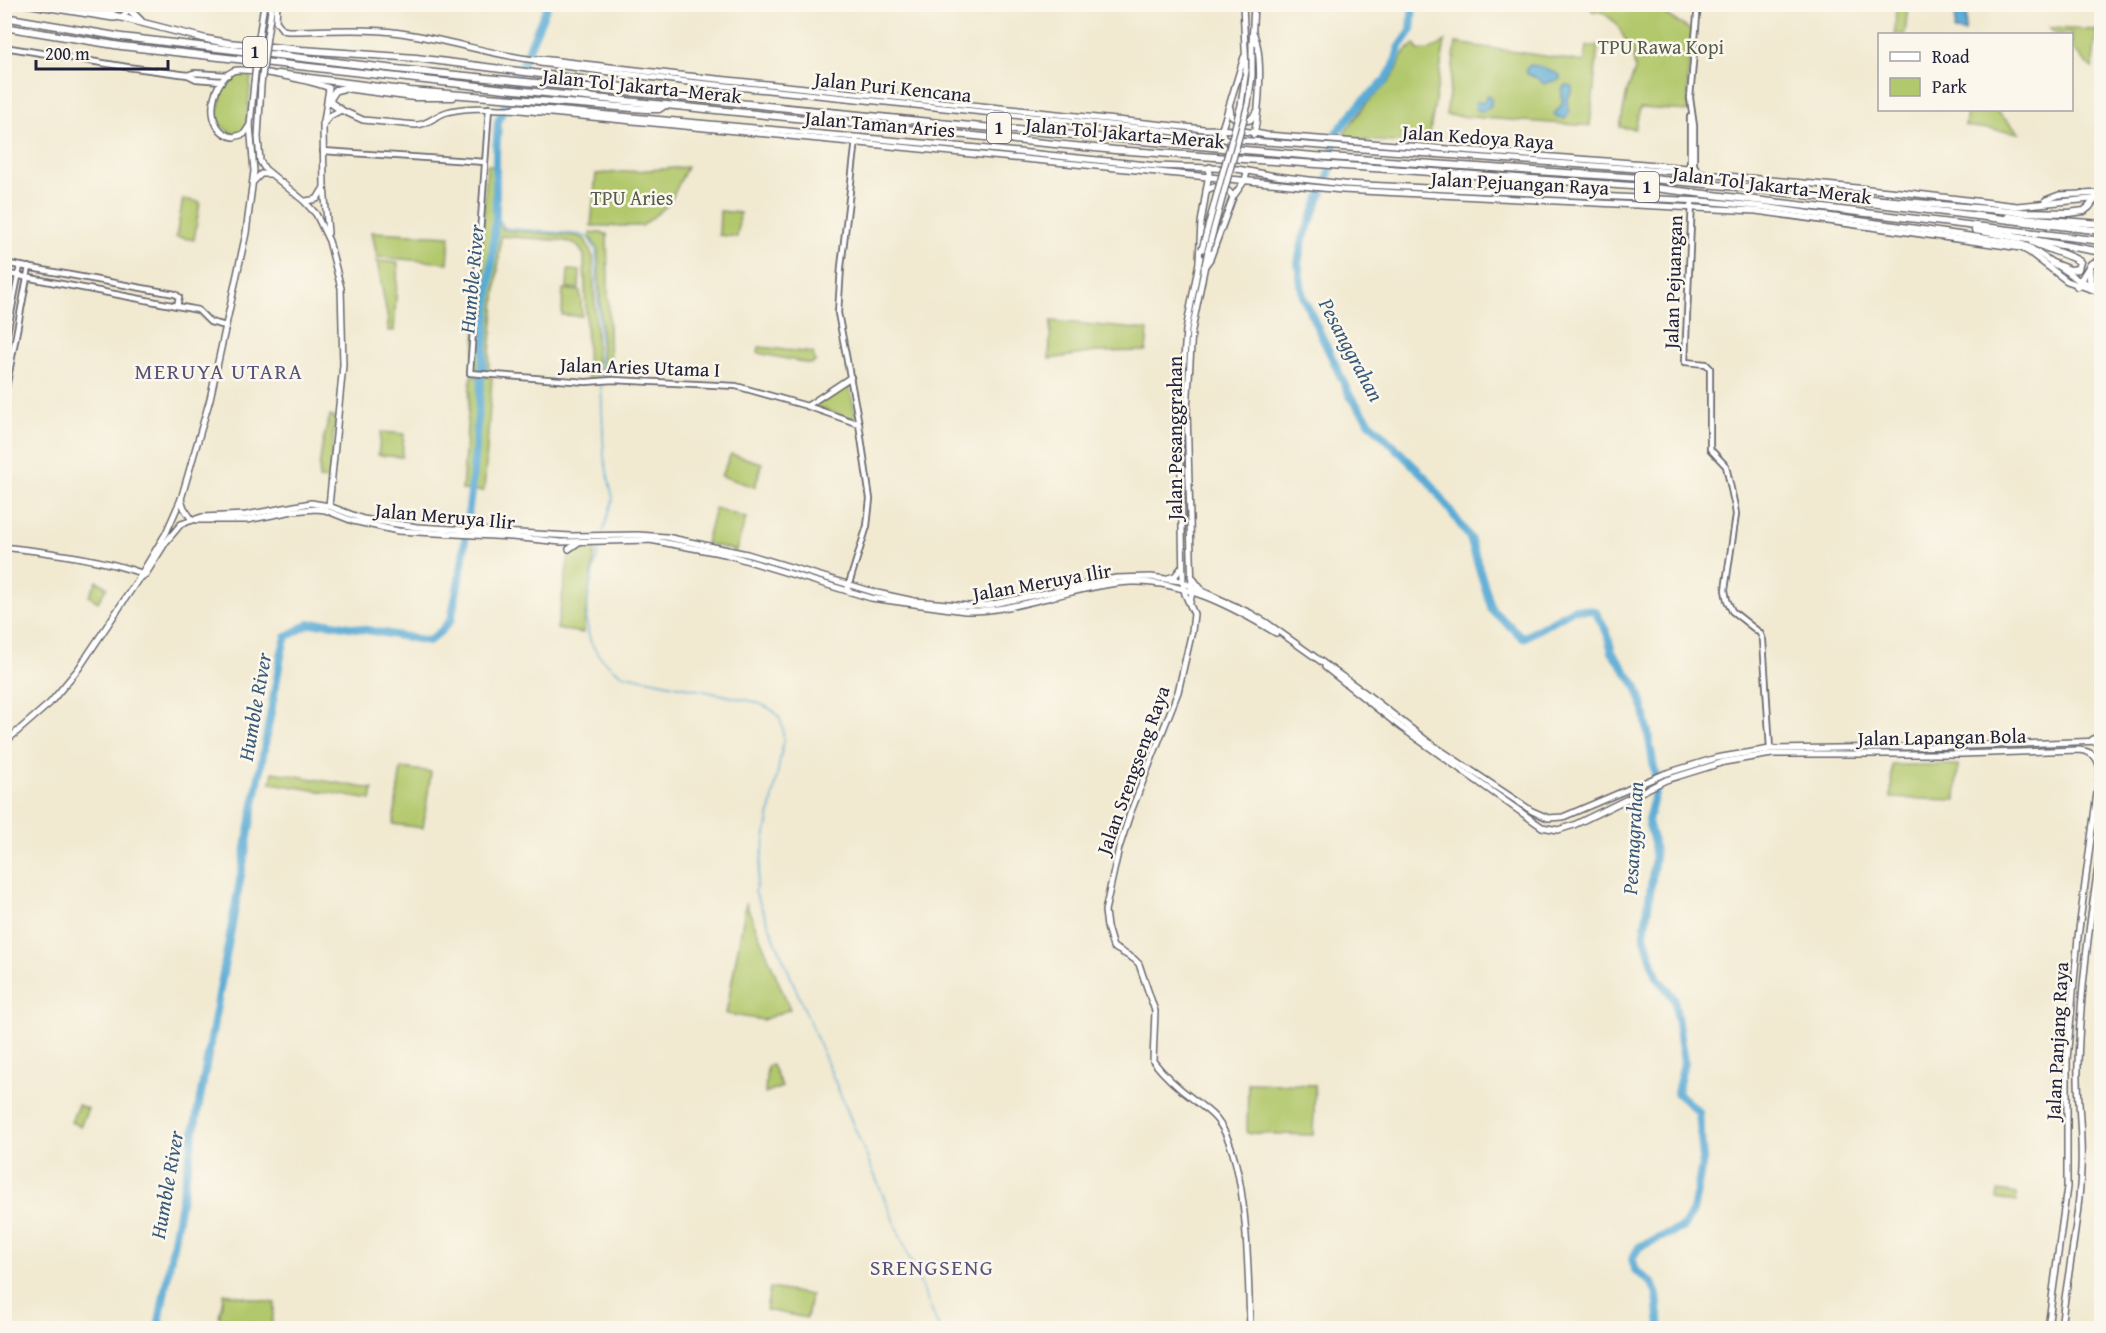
<svg xmlns="http://www.w3.org/2000/svg" width="2106" height="1333" font-family="'Gentium Book Plus',serif">
<style>
.green{fill:#b2c86c;stroke:#6a7554;stroke-width:1.5}
.water{fill:#5aabd5;stroke:#3e6688;stroke-width:1.5}
.lines{fill:none;stroke-linecap:round;stroke-linejoin:round}
.stream{stroke:#5aabd5;stroke-width:1.5}
.river{stroke:#5aabd5;stroke-width:8}
.tertiary-casing{stroke:#6a686f;stroke-width:8}
.secondary-casing{stroke:#6a686f;stroke-width:8}
.primary-casing{stroke:#6a686f;stroke-width:8}
.motorway-casing{stroke:#6a686f;stroke-width:9}
.tertiary{stroke:#fff;stroke-width:4.5}
.secondary{stroke:#fff;stroke-width:5}
.primary{stroke:#fff;stroke-width:5}
.motorway{stroke:#fff;stroke-width:6}
.secondary-bridge-casing{stroke:#6a686f;stroke-width:8;stroke-linecap:butt}
.primary-bridge-casing{stroke:#6a686f;stroke-width:8;stroke-linecap:butt}
.secondary-bridge{stroke:#fff;stroke-width:5}
.primary-bridge{stroke:#fff;stroke-width:5}
.labels{text-anchor:middle;stroke-width:5;stroke-linejoin:round;paint-order:stroke}
.shield{fill:#fbf7ec;stroke:#636270;stroke-width:1.5}
.shield-label{font-size:18px;font-weight:bold;fill:#22223b}
.park-label{font-size:20px;fill:#545c4c;stroke:#fbf7ec}
.street-label{font-size:20px;fill:#22223b;stroke:#fbf7ec}
.water-label{font-size:21px;font-style:italic;fill:#385979;stroke:#fbf7ec}
.quarter-label{font-size:22px;letter-spacing:1.5px;fill:#57537a;stroke:#fbf7ec}
</style>
<rect width="100%" height="100%" fill="#fbf7ec"/>
<filter id="ink" filterUnits="userSpaceOnUse"><feTurbulence type="fractalNoise" baseFrequency=".0167" numOctaves="2"/><feDisplacementMap in="SourceGraphic" scale="12" xChannelSelector="R" yChannelSelector="G"/><feConvolveMatrix kernelMatrix="1 2 1 2 8 2 1 2 1" color-interpolation-filters="sRGB"/></filter>
<filter id="wash" filterUnits="userSpaceOnUse"><feTurbulence type="fractalNoise" baseFrequency=".008" numOctaves="4" result="noise"/><feDisplacementMap in="SourceGraphic" scale="24" xChannelSelector="R" yChannelSelector="G"/><feGaussianBlur stdDeviation="1.35" result="paint"/><feColorMatrix in="noise" values="0 0 0 0 0 0 0 0 0 0 0 0 0 0 0 0 0 1.4 0 .05"/><feComposite in="paint" operator="in"/></filter>
<g filter="url(#wash)">
<rect width="100%" height="100%" fill="#f1e9d0"/>
<g class="green">
<path d="M1591,5h59l42,26 -4,47v33l-48,-3 -5,21 -15,-2 7,-35 8,-22 -2,-16 -17,-31 -14,-11 -10,-1z"/>
<path d="M1896,5h12l-3,29h-10z"/>
<path d="M2049,28l48,2 -5,38 -20,-19v-15h-16z"/>
<path d="M1445,41l-17,103 -86,-5 5,-10 20,-26 21,-20 9,-13 6,-16 11,-10 4,6c12,2 18,-2 27,-9z"/>
<path d="M1456,43l128,19 3,-16h11l-8,80 -144,-11z"/>
<path d="M238,76h13l-5,54 -13,4 -15,-10 -2,-7 7,-28z"/>
<path d="M1983,110h12l25,23 -55,-7 2,-13z"/>
<path d="M487,165h7l1,51 -14,159 -8,-2z"/>
<path d="M687,167l-18,37 -27,22h-51l5,-52z"/>
<path d="M183,199l17,3 -6,38 -18,-3z"/>
<path d="M720,211l20,2 -3,24 -18,-2z"/>
<path d="M497,221l7,9 73,6 8,3 8,18 5,123h-10l-4,-125 -7,-10 -11,-4 -65,-5 -13,138h-4z"/>
<path d="M372,232l78,4 -2,27 -71,-6z"/>
<path d="M590,232l17,2 3,143 -7,1 -5,-128 -8,-13z"/>
<path d="M377,261l21,2 -4,68h-6v-11z"/>
<path d="M568,270l12,1 -1,18 -12,-1z"/>
<path d="M563,289l17,2 2,25 -20,-1z"/>
<path d="M1051,321l97,9 -2,21 -50,1 -47,7z"/>
<path d="M759,347l54,6 2,9 -5,2 -52,-11z"/>
<path d="M471,376l21,1 -8,114 -22,-1z"/>
<path d="M849,384l8,37 -46,-16z"/>
<path d="M330,416l5,1 -5,63 -11,-1c0,-22 4,-42 11,-63z"/>
<path d="M381,432l23,2 -2,23 -24,-2z"/>
<path d="M731,454l31,9 -7,24 -34,-11z"/>
<path d="M715,508l31,10 -10,33 -30,-8z"/>
<path d="M571,544h25l-13,89 -26,-4z"/>
<path d="M97,581l10,6 -9,15 -9,-6z"/>
<path d="M1892,765h66l-2,35 -65,-2z"/>
<path d="M401,768l30,4 -8,56 -30,-4z"/>
<path d="M273,772l100,17 -2,11 -100,-17z"/>
<path d="M746,904l44,105 -27,11 -37,-6z"/>
<path d="M772,1065l10,22 -17,6 2,-27z"/>
<path d="M1248,1083l67,2 -2,50 -66,-2z"/>
<path d="M78,1105l10,4 -8,17 -9,-4z"/>
<path d="M1998,1191l19,3 -1,8 -19,-3z"/>
<path d="M770,1288l41,7 -4,23 -41,-8z"/>
<path d="M224,1293l51,10 -4,24 -52,-10z"/>
</g>
<g class="water">
<path d="M1956,12l11,2 -2,18 -11,-1z"/>
<path d="M1530,65c10,0 22,6 30,10v4l-16,5 -7,-6 -10,-4 -1,-5z"/>
<path d="M1566,85l6,1v5l-5,8 2,14 -4,6 -8,-1 -3,-4 8,-10v-14z"/>
<path d="M1487,96l2,-1 2,3v9l-10,5 -6,-4 1,-7 6,2z"/>
</g>
<g class="lines">
<g class="stream">
<path d="M496,215l9,13 72,6 11,3 8,14 5,127"/>
<path d="M601,383l3,74 9,42 -10,33"/>
<path d="M601,543c-8,26 -23,80 -7,105 6,11 16,19 27,26l131,27c25,8 33,16 31,43l-28,148 184,436"/>
</g>
<g class="river">
<path d="M1413,4l-2,27 -12,17 -5,18 -10,16 -22,20 -26,31 -7,42 -26,64 -5,24 5,34 47,99 21,28 57,56 42,58 22,72 31,28 51,-29 21,2 12,22 5,19 25,35 7,23 13,75 -9,36 6,22 1,14 -11,78 13,42 17,21 10,64 -7,31 22,19 4,48 -10,51 -9,16 -45,20 -7,12 3,11 17,13 5,12 3,33"/>
<path d="M158,1328l124,-677 4,-14 23,-13 18,-1 102,18 12,-10 10,-11 11,-56 9,-72 25,-277v-61l2,-32 50,-118"/>
</g>
</g>
</g>
<g filter="url(#ink)">
<g class="lines">
<g class="tertiary-casing">
<g id="tertiary">
<path d="M4,47l123,20 61,8 8,4 26,2"/>
<path d="M188,75l6,-2 34,2"/>
<path d="M489,108l-19,265 116,9 27,-2 123,6 71,20 52,18"/>
<path d="M323,151l162,11"/>
<path d="M1688,168l2,-5v-46"/>
<path d="M1697,170l-3,-5v-39l-4,-28 8,-94"/>
<path d="M1692,201l-7,161 21,2 4,4v81l16,17 9,41 1,8 -11,75 2,10 5,11 28,22 3,7 7,109"/>
<path d="M4,263l171,31 4,3 -2,9"/>
<path d="M4,273l194,37 12,12 16,4"/>
<path d="M4,349l16,-83"/>
<path d="M4,399l25,-132"/>
<path d="M807,406l44,-29"/>
<path d="M848,587l19,-61 3,-27 -11,-75 -21,-111 3,-46 15,-127"/>
</g>
</g>
<g class="secondary-casing">
<g id="secondary">
<path d="M1243,4l3,66"/>
<path d="M1252,45l2,-41"/>
<path d="M1200,257l-14,73 -6,89 3,164 2,11 9,20 -2,17 -14,61 -48,122 -11,34 -14,63 2,16 6,20 21,12 5,5 4,12 12,35 -2,50c11,14 25,27 40,38 8,7 18,13 24,21 32,39 31,157 33,208"/>
<path d="M4,547c47,6 96,11 140,27"/>
<path d="M1190,603l2,-11 -5,-182 5,-80 16,-80"/>
</g>
</g>
<g class="primary-casing">
<g id="primary">
<path d="M25,4l88,14c9,0 14,-4 17,-13"/>
<path d="M76,4c16,6 33,13 48,0"/>
<path d="M277,4l-1,17 7,9 5,1c41,0 84,-4 125,4 41,7 81,20 122,25l5,3 148,19 472,48 65,9 480,35 195,18 117,14 85,-8"/>
<path d="M1253,32c11,22 6,78 1,103"/>
<path d="M267,36l5,-32"/>
<path d="M259,37l5,-33"/>
<path d="M535,60l6,-1 138,16 525,54 34,1 28,5 379,29 42,4 17,5"/>
<path d="M261,85l-3,52 2,24 5,8 39,32 12,13 13,27 12,47 2,77 -14,141"/>
<path d="M1230,108l1,7 9,7 10,-2 6,-7"/>
<path d="M510,109l10,-2 458,41 179,18 80,3 38,7 69,8 358,17 55,5 262,37 10,4 51,34 22,7"/>
<path d="M323,124l7,-8 11,-6 22,10 53,5c12,0 20,-10 31,-13 20,-6 43,-3 63,-3l832,81 414,21 265,37 8,4 38,29 35,12"/>
<path d="M250,125l-6,9 -10,3c-31,-5 -25,-54 -1,-66 11,-5 83,11 96,17l-6,40 1,58 4,47"/>
<path d="M1225,139l-3,-5v-5l22,-72"/>
<path d="M254,181l7,-7h9"/>
<path d="M1206,191c10,-8 21,-4 27,6"/>
<path d="M2046,200l13,-5 43,-2"/>
<path d="M306,201l11,-2 6,-10"/>
<path d="M1199,261l2,-38 9,-56"/>
<path d="M1204,267l6,-8 23,-62 12,-17 2,-8"/>
<path d="M181,499l3,9 8,12"/>
<path d="M197,520h50l46,-9 23,-2 9,1 28,11 45,10 114,6 49,5 89,-2 75,14 146,44 94,13c29,1 58,-7 86,-14 26,-6 53,-14 80,-15 51,-2 102,25 145,51"/>
<path d="M569,549l10,-7"/>
<path d="M1191,576l10,13"/>
<path d="M1168,578l7,-2 7,-9"/>
<path d="M139,579l7,-5 20,-32 15,-18 21,-7 44,-2 65,-12 18,3 34,13 54,8 154,9 67,-1 28,2 81,17 130,39 37,8 55,5 19,-1 128,-27 35,-1 29,4 70,32 17,10 97,69 63,49 105,70 16,7 15,-1 101,-43 52,-16 54,-9 197,-3 135,-5"/>
<path d="M1325,667l77,61 140,99 16,3 16,-5 92,-45 58,-18 48,-8h190l117,-4c14,2 19,7 21,20"/>
<path d="M2092,740l10,-7"/>
<path d="M4,743l46,-40 29,-35 58,-87 29,-48 15,-34 29,-100 36,-166 8,-62 -4,-46 4,-42"/>
<path d="M2048,1328l19,-141v-127l11,-123 24,-182"/>
<path d="M2061,1328c6,-52 18,-105 20,-158 2,-35 -4,-70 -3,-105 2,-74 12,-149 24,-222"/>
</g>
</g>
<g class="motorway-casing">
<g id="motorway">
<path d="M130,6l1,5 10,10"/>
<path d="M96,11l110,28 22,4 74,7 114,8 172,22 38,8"/>
<path d="M4,17l118,20 274,32 564,56 354,31 327,22 97,9 364,44"/>
<path d="M4,27l117,19 384,43 610,61 531,37 456,54"/>
<path d="M278,74l132,17 236,18h13l6,-4"/>
<path d="M341,110l-10,-7 -1,-4 6,-9 9,-2 69,9h39"/>
<path d="M1871,199l152,13 46,1 15,-2 5,-4 10,-14"/>
<path d="M2008,217l94,7"/>
<path d="M1975,230l127,22"/>
<path d="M2032,242c9,5 44,15 48,20l-2,7 -8,1 -18,-7"/>
<path d="M2089,269l1,10 4,7"/>
<path d="M2077,286l14,-22 11,-4"/>
</g>
</g>
<use href="#tertiary" class="tertiary"/>
<use href="#secondary" class="secondary"/>
<use href="#primary" class="primary"/>
<use href="#motorway" class="motorway"/>
<g class="secondary-bridge-casing">
<g id="secondary-bridge">
<path d="M1202,249l39,-144 5,-35"/>
<path d="M1208,250l40,-146 4,-28v-31"/>
</g>
</g>
<g class="primary-bridge-casing">
<g id="primary-bridge">
<path d="M254,83l5,-46"/>
<path d="M261,85l6,-49"/>
</g>
</g>
<use href="#secondary-bridge" class="secondary-bridge"/>
<use href="#primary-bridge" class="primary-bridge"/>
</g>
</g>
<g class="labels">
<g class="shield">
<rect x="243" y="37" width="24" height="30" rx="4.5"/>
<rect x="987" y="113" width="24" height="30" rx="4.5"/>
<rect x="1635" y="172" width="24" height="30" rx="4.5"/>
</g>
<g class="shield-label">
<text x="255" y="58">1</text>
<text x="999" y="134">1</text>
<text x="1647" y="193">1</text>
</g>
<g class="park-label">
<text x="1661" y="54">TPU Rawa Kopi</text>
<text x="632" y="205">TPU Aries</text>
</g>
<g class="street-label">
<text transform="translate(642 86) rotate(6)" y="7">Jalan Tol Jakarta–Merak</text>
<text transform="translate(893 87) rotate(6)" y="7">Jalan Puri Kencana</text>
<text transform="translate(880 124) rotate(5)" y="7">Jalan Taman Aries</text>
<text transform="translate(1125 133) rotate(5)" y="7">Jalan Tol Jakarta–Merak</text>
<text transform="translate(1478 137) rotate(4)" y="7">Jalan Kedoya Raya</text>
<text transform="translate(1520 183) rotate(3)" y="7">Jalan Pejuangan Raya</text>
<text transform="translate(1772 185) rotate(7)" y="7">Jalan Tol Jakarta–Merak</text>
<text transform="translate(1673 282) rotate(-88)" y="7">Jalan Pejuangan</text>
<text transform="translate(640 367) rotate(2)" y="7">Jalan Aries Utama I</text>
<text transform="translate(1175 438) rotate(-90)" y="7">Jalan Pesanggrahan</text>
<text transform="translate(445 516) rotate(5)" y="7">Jalan Meruya Ilir</text>
<text transform="translate(1042 582) rotate(-10)" y="7">Jalan Meruya Ilir</text>
<text transform="translate(1942 737) rotate(-1)" y="7">Jalan Lapangan Bola</text>
<text transform="translate(1133 770) rotate(-70)" y="7">Jalan Srengseng Raya</text>
<text transform="translate(2057 1041) rotate(-87)" y="7">Jalan Panjang Raya</text>
</g>
<g class="water-label">
<text transform="translate(472 279) rotate(-85)" y="7">Humble River</text>
<text transform="translate(1351 350) rotate(62)" y="7">Pesanggrahan</text>
<text transform="translate(255 707) rotate(-80)" y="7">Humble River</text>
<text transform="translate(1633 838) rotate(-87)" y="7">Pesanggrahan</text>
<text transform="translate(167 1185) rotate(-80)" y="7">Humble River</text>
</g>
<g class="quarter-label">
<text x="219" y="379">MERUYA UTARA</text>
<text x="932" y="1275">SRENGSENG</text>
</g>
</g>
<rect width="2106" height="1333" fill="none" stroke="#fbf7ec" stroke-width="24"/>
<rect x="1878" y="33" width="195" height="78" fill="#fbf7ec" stroke="#a4a2a5" stroke-width="1.5"/>
<rect x="1890" y="52" width="30" height="9" fill="#ffffff" stroke="#a4a2a5" stroke-width="1.5"/>
<text x="1932" y="63" font-size="18" fill="#22223b">Road</text>
<rect x="1890" y="78" width="30" height="18" fill="#b2c86c" stroke="#a4a2a5" stroke-width="1.5"/>
<text x="1932" y="93" font-size="18" fill="#22223b">Park</text>
<path d="M36 60v9h132v-9" fill="none" stroke="#22223b" stroke-width="3"/>
<text x="45" y="60" font-size="18" fill="#22223b" stroke="#fbf7ec" stroke-width="4.5" paint-order="stroke">200 m</text>
</svg>
